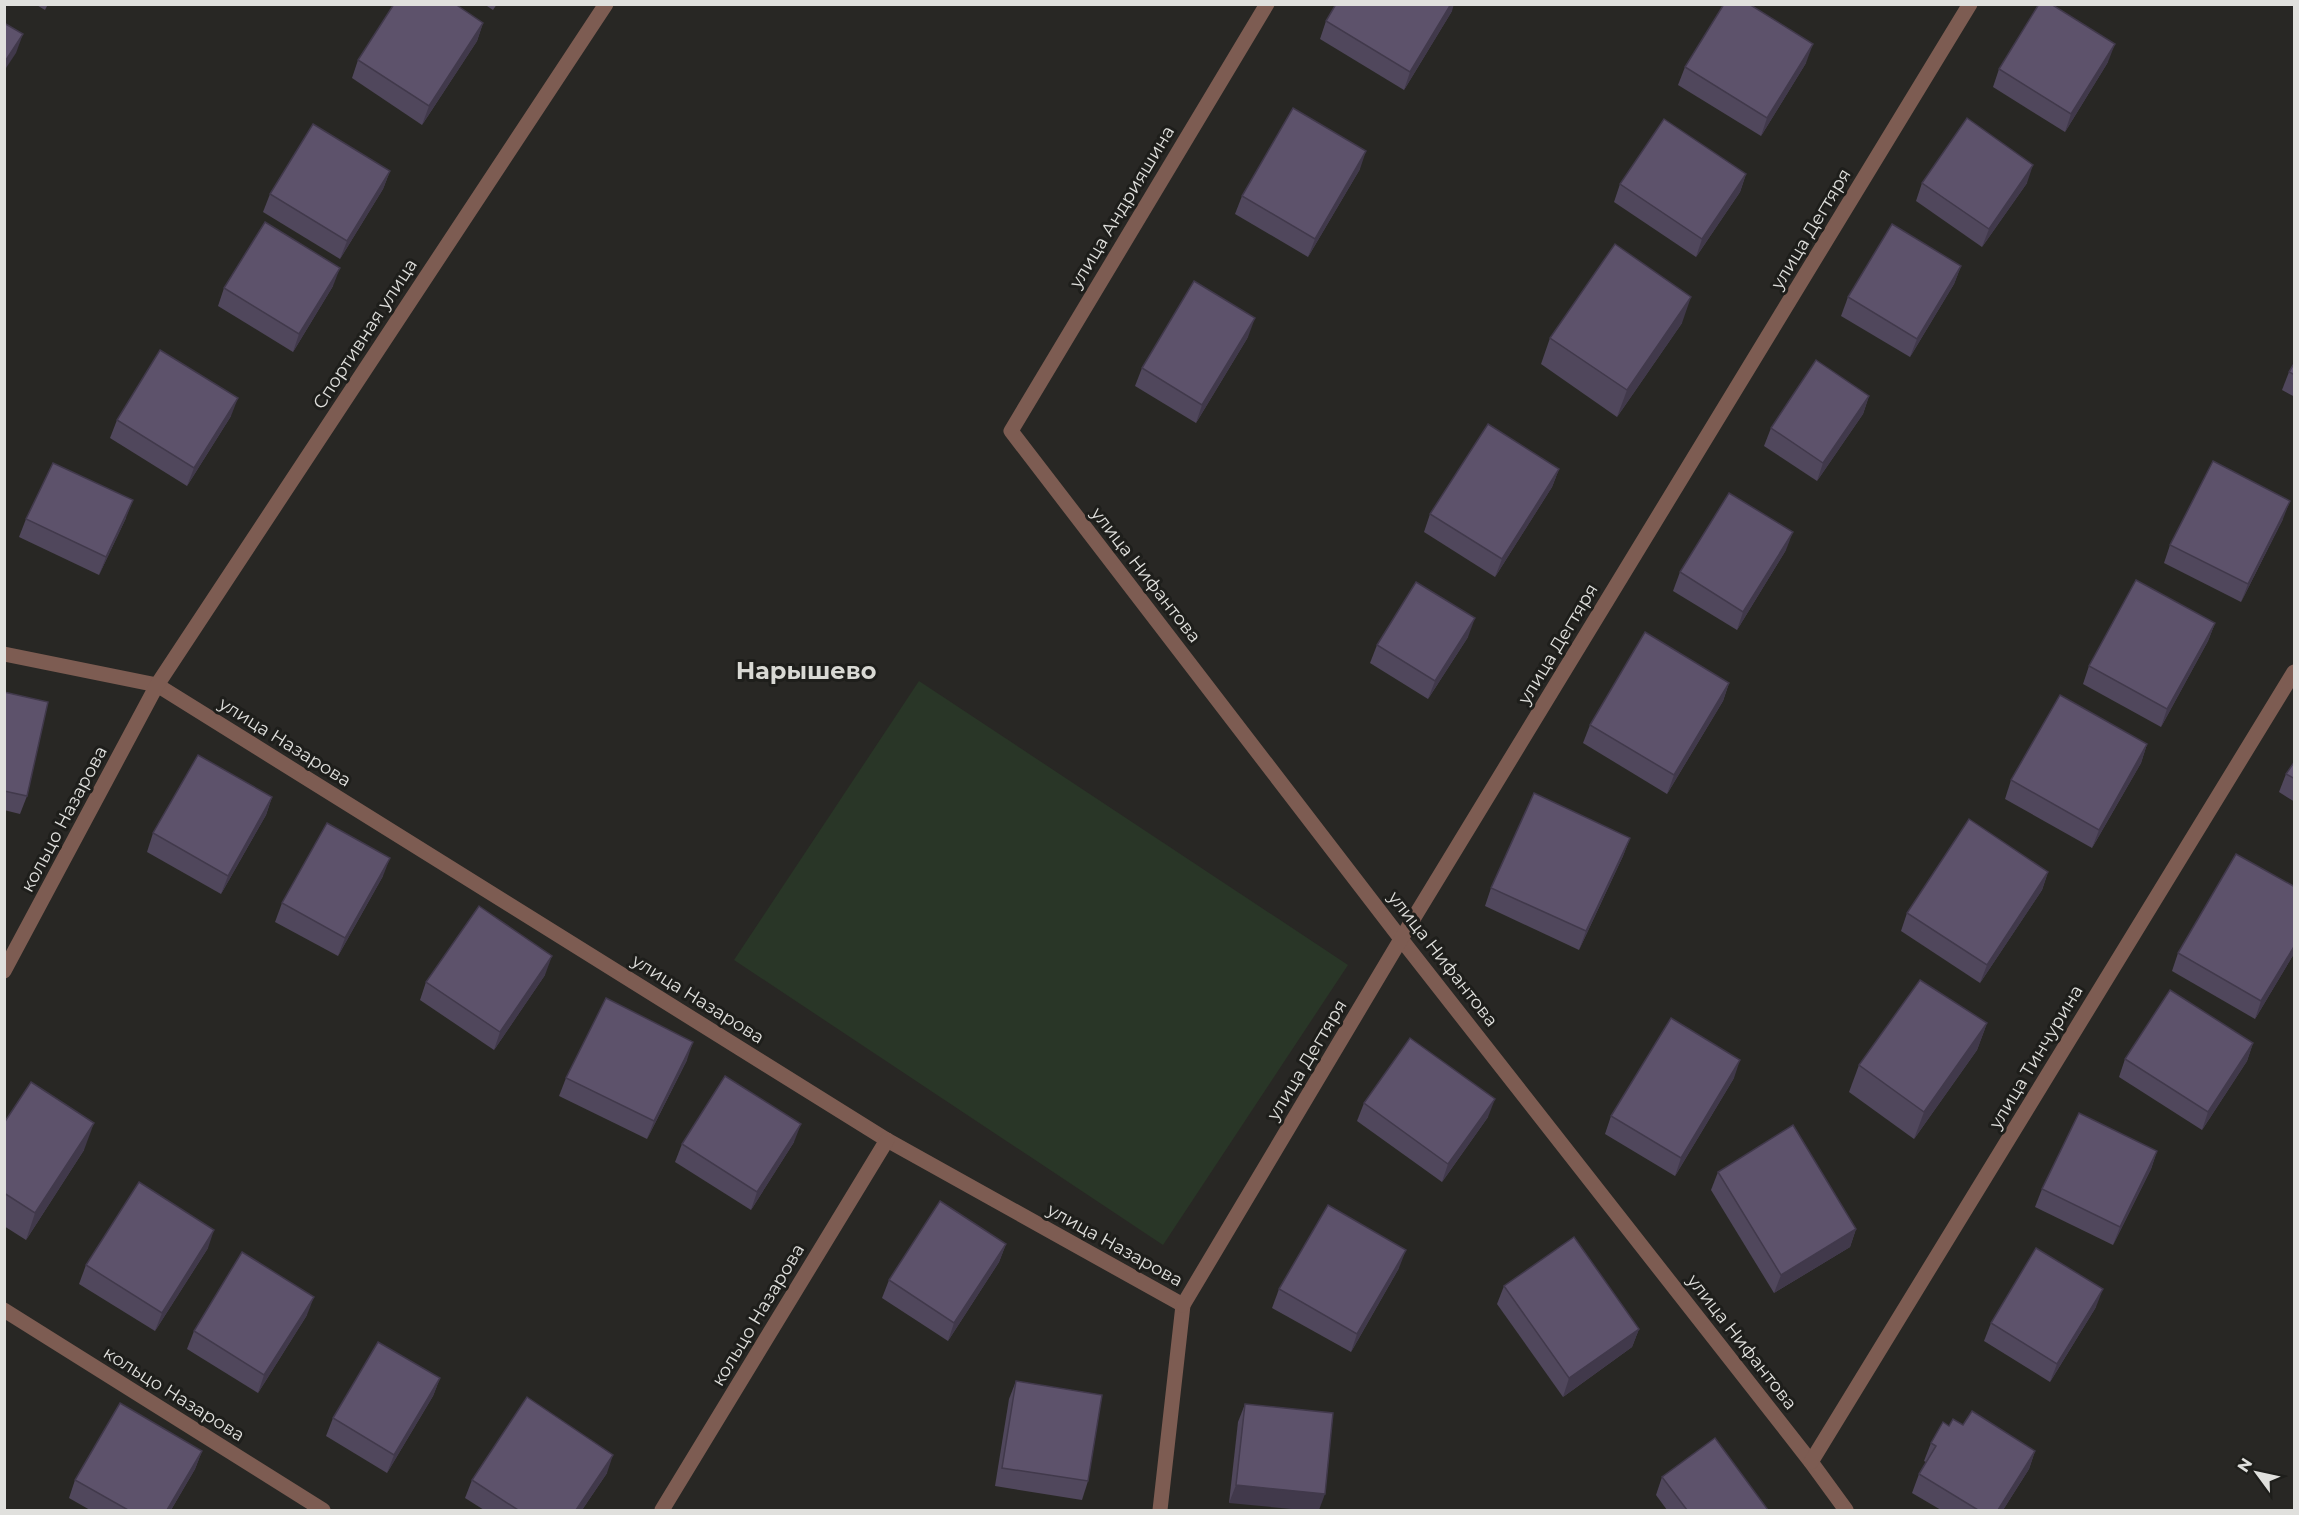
<svg xmlns="http://www.w3.org/2000/svg" width="2299" height="1515" font-family="Montserrat,sans-serif">
<style>
.green{fill:#293627}
.lines{fill:none;stroke-linecap:round;stroke-linejoin:round}
.minor{stroke:#7d5c52;stroke-width:15}
.wall{fill:#50475c}
.shaded-wall{fill:#41394b}
.building{fill:#5d526b;stroke:#41394b;stroke-width:1.5}
.labels{text-anchor:middle;stroke-width:6;stroke-linejoin:round;paint-order:stroke}
.street-label{font-size:18px;fill:#e0e0dd;stroke:#1e1e1b}
.district-label{font-size:24px;font-weight:bold;fill:#d9d9d4;stroke:#1e1e1b}
</style>
<rect width="100%" height="100%" fill="#282724"/>
<path class="green" d="M919,681l429,284 -185,280 -429,-285z"/>
<g class="lines">
<g class="minor">
<path d="M1267,4l-256,427 390,508 410,523 35,48"/>
<path d="M4,654l153,31 730,455 296,165 -23,205"/>
<path d="M4,971l153,-286 449,-681"/>
<path d="M1183,1305l218,-366 569,-935"/>
<path d="M4,1310l319,200"/>
<path d="M1811,1462l483,-790"/>
<path d="M662,1510l225,-370"/>
</g>
</g>
<g class="wall">
<path d="M35,4h13l-3,6z"/>
<path d="M484,4h13l-4,6z"/>
<path d="M1452,11l-48,79 -84,-51 6,-18z"/>
<path d="M483,23l-6,18 -55,84 -70,-47 6,-18z"/>
<path d="M2108,62l-43,70 -72,-45 6,-18z"/>
<path d="M1806,63l-45,73 -83,-51 7,-18z"/>
<path d="M1360,169l-52,88 -73,-43 7,-18z"/>
<path d="M390,171l-7,18 -43,70 -77,-47 7,-18z"/>
<path d="M1746,174l-6,18 -44,65 -82,-55 6,-18z"/>
<path d="M1922,183h105l-45,64 -66,-46z"/>
<path d="M1961,266l-7,18 -44,73 -69,-41 7,-19z"/>
<path d="M333,286l-40,66 -75,-46 6,-18z"/>
<path d="M1682,323l-65,94 -76,-53 9,-26z"/>
<path d="M1248,337l-52,86 -61,-37 7,-18z"/>
<path d="M2295,362v35l-13,-7 7,-18z"/>
<path d="M1869,396l-6,18 -46,67 -53,-35 7,-18z"/>
<path d="M231,416l-44,70 -77,-48 7,-18z"/>
<path d="M1559,469l-7,18 -57,90 -71,-45 6,-18z"/>
<path d="M126,518l-27,57 -80,-38 7,-18z"/>
<path d="M2283,519l-42,83 -77,-39 6,-18z"/>
<path d="M1786,550l-49,80 -64,-39 7,-19z"/>
<path d="M2215,623l-7,18 -47,86 -78,-43 6,-18z"/>
<path d="M1468,637l-40,62 -58,-36 7,-18z"/>
<path d="M1729,683l-6,18 -56,93 -84,-51 7,-18z"/>
<path d="M4,692l23,104 -7,18 -16,-4z"/>
<path d="M2147,744l-6,19 -49,85 -87,-49 6,-19z"/>
<path d="M2295,761v41l-16,-10 7,-18z"/>
<path d="M272,797l-6,18 -45,79 -74,-42 6,-19z"/>
<path d="M1630,838l-7,18 -44,94 -94,-44 6,-18z"/>
<path d="M2048,872l-6,18 -62,93 -79,-52 6,-18z"/>
<path d="M383,876l-45,80 -63,-34 7,-19z"/>
<path d="M2295,887v65l-40,67 -83,-48 6,-18z"/>
<path d="M545,975l-51,75 -74,-50 6,-18z"/>
<path d="M1987,1023l-10,27 -63,89 -65,-47 10,-27z"/>
<path d="M2253,1043l-6,18 -45,69 -83,-53 6,-18z"/>
<path d="M687,1060l-40,79 -88,-43 7,-18z"/>
<path d="M1734,1078l-59,98 -70,-42 6,-18z"/>
<path d="M1364,1103l124,14 -46,65 -85,-61z"/>
<path d="M4,1123l80,27 -58,90 -22,-14z"/>
<path d="M794,1142l-43,68 -76,-48 7,-18z"/>
<path d="M2157,1151l-6,18 -38,76 -78,-38 7,-18z"/>
<path d="M1718,1172l138,57 -6,18 -76,46 -63,-103z"/>
<path d="M1006,1244l-7,18 -51,79 -66,-43 7,-18z"/>
<path d="M208,1248l-53,83 -76,-47 7,-19z"/>
<path d="M1399,1268l-48,84 -79,-44 7,-19z"/>
<path d="M1504,1286l135,43 -7,18 -69,50 -66,-93z"/>
<path d="M2096,1307l-46,75 -66,-41 7,-18z"/>
<path d="M307,1315l-49,78 -71,-44 7,-18z"/>
<path d="M440,1378l-7,18 -46,77 -61,-37 7,-18z"/>
<path d="M1016,1381l72,100 -6,19 -87,-14 14,-87z"/>
<path d="M1245,1404l88,9 -104,90 9,-81z"/>
<path d="M1963,1425l72,26 -6,18 -26,41h-62l-29,-17 7,-19 7,-12 -2,-1 7,-18 18,-17z"/>
<path d="M202,1451l-7,18 -24,41h-81l-21,-12 6,-18z"/>
<path d="M607,1473l-25,37h-98l-19,-12 7,-18z"/>
<path d="M1662,1477l106,33h-101l-11,-15z"/>
</g>
<g class="shaded-wall">
<path d="M1451,4h3l-2,7 -48,79 6,-18z"/>
<path d="M483,23l-6,18 -55,84 7,-19z"/>
<path d="M23,34l-7,19 -12,18v-8z"/>
<path d="M1813,44l-7,19 -45,73 6,-18z"/>
<path d="M2115,44l-7,18 -43,70 6,-18z"/>
<path d="M1366,151l-6,18 -52,88 7,-18z"/>
<path d="M2033,165l-6,18 -45,64 7,-18z"/>
<path d="M390,171l-7,18 -43,70 7,-18z"/>
<path d="M1746,174l-6,18 -44,65 6,-18z"/>
<path d="M1961,266l-7,18 -44,73 7,-18z"/>
<path d="M340,268l-7,18 -40,66 6,-18z"/>
<path d="M1691,297l-9,26 -65,94 10,-27z"/>
<path d="M1255,318l-7,19 -52,86 6,-18z"/>
<path d="M1869,396l-6,18 -46,67 6,-18z"/>
<path d="M238,398l-7,18 -44,70 7,-18z"/>
<path d="M1559,469l-7,18 -57,90 7,-18z"/>
<path d="M133,500l-7,18 -27,57 7,-18z"/>
<path d="M2290,501l-7,18 -42,83 7,-18z"/>
<path d="M1793,532l-7,18 -49,80 6,-18z"/>
<path d="M1475,618l-7,19 -40,62 7,-18z"/>
<path d="M2215,623l-7,18 -47,86 6,-18z"/>
<path d="M1729,683l-6,18 -56,93 7,-19z"/>
<path d="M2147,744l-6,19 -49,85 7,-18z"/>
<path d="M272,797l-6,18 -45,79 7,-18z"/>
<path d="M1630,838l-7,18 -44,94 7,-19z"/>
<path d="M390,858l-7,18 -45,80 7,-18z"/>
<path d="M2048,872l-6,18 -62,93 7,-18z"/>
<path d="M2295,945v7l-40,67 6,-18z"/>
<path d="M552,956l-7,19 -51,75 6,-18z"/>
<path d="M1987,1023l-10,27 -63,89 10,-27z"/>
<path d="M693,1042l-6,18 -40,79 7,-18z"/>
<path d="M2253,1043l-6,18 -45,69 6,-18z"/>
<path d="M1740,1060l-6,18 -59,98 6,-18z"/>
<path d="M1495,1099l-7,18 -46,65 6,-18z"/>
<path d="M94,1123l-10,27 -58,90 9,-27z"/>
<path d="M801,1124l-7,18 -43,68 6,-18z"/>
<path d="M2157,1151l-6,18 -38,76 7,-18z"/>
<path d="M1856,1229l-6,18 -76,46 7,-18z"/>
<path d="M214,1230l-6,18 -53,83 7,-18z"/>
<path d="M1006,1244l-7,18 -51,79 6,-18z"/>
<path d="M1406,1250l-7,18 -48,84 6,-18z"/>
<path d="M2103,1289l-7,18 -46,75 7,-18z"/>
<path d="M314,1297l-7,18 -49,78 6,-18z"/>
<path d="M1639,1329l-7,18 -69,50 6,-19z"/>
<path d="M440,1378l-7,18 -46,77 7,-18z"/>
<path d="M202,1451l-7,18 -24,41h-4z"/>
<path d="M2035,1451l-6,18 -26,41h-5z"/>
<path d="M613,1455l-6,18 -25,37h-6z"/>
<path d="M1236,1485l89,9 -6,16h-17l-73,-7z"/>
</g>
<g class="building">
<path d="M394,4h61l28,19 -54,83 -71,-46z"/>
<path d="M1336,4h115l-41,68 -84,-51z"/>
<path d="M1724,4h25l64,40 -46,74 -82,-51z"/>
<path d="M2039,4h12l64,40 -44,70 -72,-45z"/>
<path d="M4,23l19,11 -19,29z"/>
<path d="M1293,108l73,43 -51,88 -73,-43z"/>
<path d="M1967,118l66,47 -44,64 -67,-46z"/>
<path d="M1664,119l82,55 -44,65 -82,-55z"/>
<path d="M313,124l77,47 -43,70 -77,-47z"/>
<path d="M265,222l75,46 -41,66 -75,-46z"/>
<path d="M1892,224l69,42 -44,73 -69,-42z"/>
<path d="M1615,244l76,53 -64,93 -77,-52z"/>
<path d="M1194,281l61,37 -53,87 -60,-37z"/>
<path d="M160,350l78,48 -44,70 -77,-48z"/>
<path d="M1816,360l53,36 -46,67 -52,-35z"/>
<path d="M2295,362v13l-6,-3z"/>
<path d="M1488,424l71,45 -57,90 -72,-45z"/>
<path d="M2213,461l77,40 -42,83 -78,-39z"/>
<path d="M53,463l80,37 -27,57 -80,-38z"/>
<path d="M1729,493l64,39 -50,80 -63,-40z"/>
<path d="M2136,580l79,43 -48,86 -78,-43z"/>
<path d="M1416,582l59,36 -40,63 -58,-36z"/>
<path d="M1645,632l84,51 -55,92 -84,-50z"/>
<path d="M4,692l44,10 -21,94 -23,-5z"/>
<path d="M2060,695l87,49 -48,86 -88,-50z"/>
<path d="M198,755l74,42 -44,79 -75,-43z"/>
<path d="M2295,761v18l-9,-5z"/>
<path d="M1534,793l96,45 -44,93 -95,-43z"/>
<path d="M1969,819l79,53 -61,93 -80,-52z"/>
<path d="M327,823l63,35 -45,80 -63,-35z"/>
<path d="M2236,854l59,33v58l-34,56 -83,-48z"/>
<path d="M479,906l73,50 -52,76 -74,-50z"/>
<path d="M1920,980l67,43 -63,89 -65,-47z"/>
<path d="M2170,990l83,53 -45,69 -83,-53z"/>
<path d="M606,998l87,44 -39,79 -88,-43z"/>
<path d="M1671,1018l69,42 -59,98 -70,-42z"/>
<path d="M1410,1038l85,61 -47,65 -84,-61z"/>
<path d="M725,1076l76,48 -44,68 -75,-48z"/>
<path d="M31,1082l63,41 -59,90 -31,-20v-70z"/>
<path d="M2079,1113l78,38 -37,76 -78,-38z"/>
<path d="M1793,1125l63,104 -75,46 -63,-103z"/>
<path d="M139,1182l75,48 -52,83 -76,-48z"/>
<path d="M940,1201l66,43 -52,79 -65,-43z"/>
<path d="M1328,1205l78,45 -49,84 -78,-45z"/>
<path d="M1574,1237l65,92 -70,49 -65,-92z"/>
<path d="M2036,1248l67,41 -46,75 -66,-41z"/>
<path d="M242,1252l72,45 -50,78 -70,-44z"/>
<path d="M378,1342l62,36 -46,77 -61,-37z"/>
<path d="M1016,1381l86,14 -14,86 -86,-13z"/>
<path d="M527,1397l86,58 -37,55h-58l-46,-30z"/>
<path d="M120,1403l82,48 -35,59h-39l-53,-30z"/>
<path d="M1245,1404l88,9 -8,81 -89,-9z"/>
<path d="M1972,1411l63,40 -37,59h-20l-59,-36 17,-28 -5,-3 12,-21 6,4 4,-7 10,6z"/>
<path d="M1715,1438l53,72h-81l-25,-33z"/>
</g>
<g class="labels">
<g class="street-label">
<text transform="translate(1122 207) rotate(-59)" y="6">улица Андрияшина</text>
<text transform="translate(1811 229) rotate(-59)" y="6">улица Дегтяря</text>
<text transform="translate(365 334) rotate(-57)" y="6">Спортивная улица</text>
<text transform="translate(1146 575) rotate(52)" y="6">улица Нифантова</text>
<text transform="translate(1558 644) rotate(-59)" y="6">улица Дегтяря</text>
<text transform="translate(285 742) rotate(32)" y="6">улица Назарова</text>
<text transform="translate(64 819) rotate(-62)" y="6">кольцо Назарова</text>
<text transform="translate(1443 959) rotate(52)" y="6">улица Нифантова</text>
<text transform="translate(698 999) rotate(32)" y="6">улица Назарова</text>
<text transform="translate(2036 1057) rotate(-59)" y="6">улица Тинчурина</text>
<text transform="translate(1307 1060) rotate(-59)" y="6">улица Дегтяря</text>
<text transform="translate(1115 1245) rotate(29)" y="6">улица Назарова</text>
<text transform="translate(758 1315) rotate(-59)" y="6">кольцо Назарова</text>
<text transform="translate(1742 1342) rotate(52)" y="6">улица Нифантова</text>
<text transform="translate(174 1394) rotate(32)" y="6">кольцо Назарова</text>
</g>
<g class="district-label">
<text x="806" y="679">Нарышево</text>
</g>
</g>
<rect width="2299" height="1515" fill="none" stroke="#e0e0dd" stroke-width="12"/>
<g transform="translate(2257 1473) rotate(303)" stroke="#1e1e1b" stroke-width="4.5" paint-order="stroke">
<path d="M0-4.5L10 22L0 15L-10 22Z" fill="#e0e0dd"/>
<text y="-9" font-size="16" font-weight="bold" text-anchor="middle" fill="#e0e0dd">N</text>
</g>
</svg>
